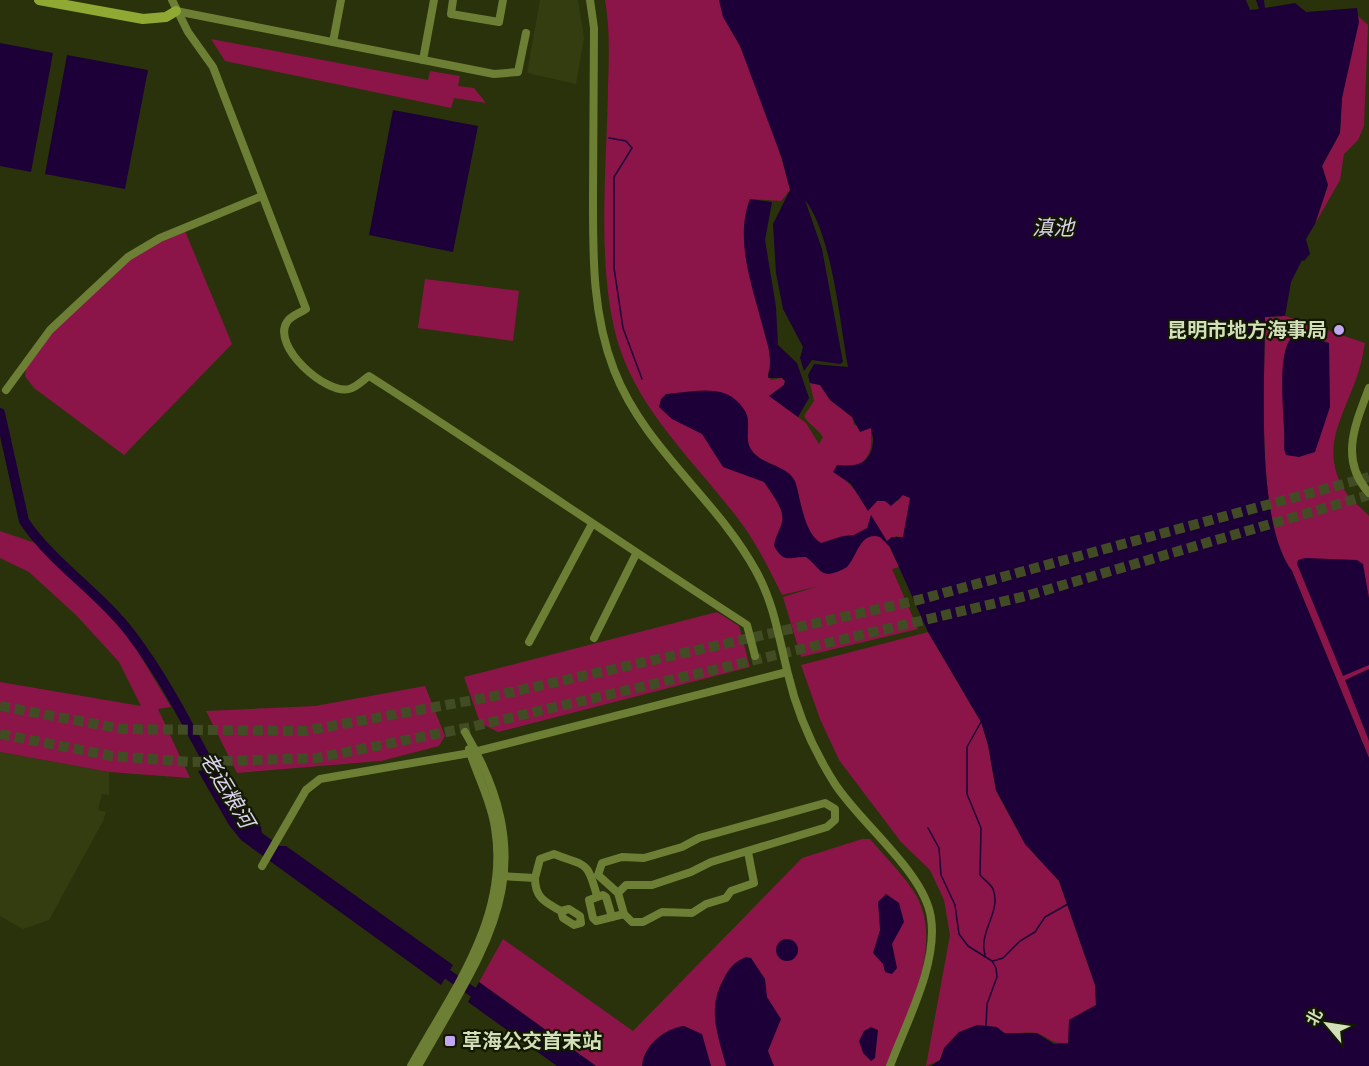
<svg xmlns="http://www.w3.org/2000/svg" width="1369" height="1066" font-family="Roboto,'Noto Sans SC',sans-serif">
<style>
.built{fill:#333d10}
.green{fill:#8b1548}
.water{fill:#1d0038}
.lines{fill:none;stroke-linecap:round;stroke-linejoin:round}
.stream{stroke:#1d0038;stroke-width:1.5}
.river{stroke:#1d0038;stroke-width:10}
.major-tunnel{stroke:#424c24;stroke-width:10;stroke-dasharray:10 5;stroke-linecap:butt}
.minor{stroke:#6c7f34;stroke-width:8}
.major{stroke:#8fa933;stroke-width:10}
.poi-dot{fill:#c3a7f2;stroke:#121900;stroke-width:2}
.labels{text-anchor:middle;stroke-width:4.5;stroke-linejoin:round;paint-order:stroke}
.poi-label{font-size:20px;font-weight:bold;fill:#d3dfb9;stroke:#121900;text-anchor:end}
.water-label{font-size:21px;font-style:italic;fill:#dcd2ef;stroke:#121900}
</style>
<rect width="100%" height="100%" fill="#29320a"/>
<g class="built">
<path d="M540,0h38l6,38 -8,46 -49,-11z"/>
<path d="M0,752l109,20v23l-7,-1 -4,16 8,2 -3,9 -54,99 -26,9 -23,-13z"/>
</g>
<g class="green">
<path d="M605,0h114c4,18 13,30 21,46 20,42 39,99 50,144l-9,11 -31,-2c-3,21 -7,40 -4,61 5,30 31,86 22,114l3,6 11,-2 3,3 -1,4 -14,11 36,27 13,21 4,-7c-6,-9 -14,-12 -19,-21l10,-15 -4,-18 10,2 10,15 22,17 2,8 17,2c0,18 3,24 -11,38l-11,2 -9,-2v9l22,24 6,12 9,-9h21l5,-6 8,3 -8,40 -7,-2 -9,6 12,25 -7,2 26,60 -117,28 -18,-60 36,-11 -37,9c-12,-24 -24,-49 -40,-71 -42,-57 -99,-107 -122,-175 -25,-75 -13,-183 -12,-263 1,-28 2,-58 -3,-86z"/>
<path d="M1358,16l10,9 -4,101 -6,14 -14,14 -4,26 -25,44 13,-39 -6,-19 18,-33 2,-35z"/>
<path d="M211,39l217,41 2,-9 30,5 -2,10 16,2 12,15 -32,-5 -3,10 -226,-47z"/>
<path d="M185,231l47,113 -108,111 -90,-67 -9,-12 1,-12 29,-36 74,-70 22,-14z"/>
<path d="M425,279l94,12 -6,50 -95,-13z"/>
<path d="M1285,316l80,27c-2,9 -3,19 -6,27 -13,44 -43,78 -12,124 6,8 17,16 22,22v242l-77,-187c-37,-49 -27,-191 -27,-254z"/>
<path d="M0,531l41,14 88,92 42,70 -13,2 32,69 -81,-6 -109,-20v-70l141,24 -22,-44 -42,-46 -48,-44 -29,-14z"/>
<path d="M717,612l22,14 11,41 -252,65 -18,-9 -16,-46z"/>
<path d="M928,632l53,90 7,23 8,46 29,53 34,37 36,104 1,20 -27,15v23c-18,1 -16,-3 -30,-9 -10,-4 -23,1 -33,-1 -5,-1 -8,-5 -13,-6 -25,-5 -45,9 -53,33l-14,6 24,-131 -6,-35 -14,-30 -29,-28 -62,-82 -19,-41 -19,-54z"/>
<path d="M425,686l20,50 -6,10 -58,15 -144,12 -31,-62 109,-5z"/>
<path d="M862,839h8c16,19 35,37 47,58 27,51 -12,120 -30,169h-291l-117,-84 24,-43 130,92 169,-173z"/>
</g>
<g class="water">
<path d="M719,0h527l4,10 9,-1 -3,-9h8l1,8 30,-5 11,9 51,-4 2,14 -17,76 -2,35 -18,33 6,19 -13,39 -9,15 4,15 -6,7 -2,-1 -11,22 -6,34 -20,1c0,63 -10,205 27,254l77,187v308h-438l9,-6 4,-12 15,-16 18,-7 20,2 7,6h33l17,11 14,-1 1,-23 27,-15 -1,-20 -36,-104 -34,-37 -29,-54 -8,-45 -7,-23 -53,-90 -38,-85 -10,-10c-20,-6 -23,20 -33,30 -27,15 -24,3 -41,-10 -17,-1 -21,8 -32,-11 1,-9 6,-16 8,-24 3,-13 -11,-29 -18,-40l-41,-15 -21,-33 -30,-15 -13,-12 2,-8 5,-5c27,-2 60,-12 77,14 3,4 5,8 5,13 1,14 -4,23 8,34 12,11 35,12 40,29 5,17 8,49 25,59l22,-7 11,-1 13,-7 4,-13 16,26 5,-4h11l7,-39 -7,-3 -12,11 -6,-5h-8l-9,10 -17,-27 -18,-12 4,-7c18,2 34,0 36,-23 1,-5 -2,-9 -2,-14l-11,4 -8,-15 -22,-17 -10,-15 -10,-2 -2,-8 6,-11 34,3c-8,-44 -16,-133 -43,-167l17,49 21,113 -3,2 -28,-4 -8,11 -4,-13 3,-11 -20,-38 -7,-36 -3,-49 17,-34 -8,-31 -42,-113 -17,-29z"/>
<path d="M0,43l53,10 -22,119 -31,-6z"/>
<path d="M67,55l81,15 -23,119 -80,-15z"/>
<path d="M393,110l85,16 -25,126 -84,-17z"/>
<path d="M750,199l22,3 -7,38 11,67 2,38 19,18 12,35 -11,19 -29,-21 15,-11 1,-4 -3,-3h-14c0,-5 2,-8 2,-13 1,-12 -4,-26 -7,-37 -10,-40 -29,-88 -13,-129z"/>
<path d="M1297,333l32,10 1,64 -15,45 -16,5 -13,-2 -2,-6c3,-25 -12,-104 13,-116z"/>
<path d="M1305,558l52,2 6,4 6,34v67l-26,11 -46,-112 1,-4z"/>
<path d="M1369,669v72l-24,-61z"/>
<path d="M222,766l24,43 15,18 1,6 18,13h6l167,119 -12,20 -200,-145 -12,-15 -31,-54z"/>
<path d="M886,894l13,9 5,19 -12,22 5,24 -5,6 -7,-2 -2,-8 -10,-11 7,-23 -2,-28z"/>
<circle cx="787" cy="950" r="11"/>
<path d="M746,957l5,1 14,21 2,18 14,22 -13,32 6,15h-48c-8,-31 -19,-56 -3,-86 6,-12 11,-18 23,-23z"/>
<path d="M479,982l117,84h-39l-89,-64z"/>
<path d="M684,1026l18,8 9,32h-69c1,-20 23,-38 42,-40z"/>
<path d="M871,1027l7,3 -3,28 -4,3 -8,-8 -4,-12 5,-10z"/>
</g>
<g class="lines">
<g class="stream">
<path d="M609,138l17,3 6,7 -18,29v91l9,60 19,51"/>
<path d="M981,722l-14,25v47l14,34 -1,47c4,5 10,8 13,14 9,22 -15,43 -8,66"/>
<path d="M928,828l11,20 2,27 14,30 4,29 9,12 24,15 4,7 1,9 -10,27 -1,22"/>
<path d="M993,961l10,-3 17,-17 15,-9 10,-15 23,-13"/>
</g>
<g class="river">
<path d="M0,413l24,108c28,42 76,72 107,113 35,46 60,97 87,147"/>
<path d="M437,967l46,32"/>
</g>
<g class="major-tunnel">
<path d="M0,706l122,23 182,2 186,-34 428,-97 451,-123"/>
<path d="M0,734l112,22 79,6 126,-4 154,-31 555,-131 343,-101"/>
</g>
<g class="minor">
<path d="M172,0l16,32 25,35 93,242c-6,4 -16,7 -19,13 -16,24 39,73 62,67 8,-2 14,-9 20,-13 127,81 251,167 378,249l8,31"/>
<path d="M453,0l-2,14 48,8 4,-22"/>
<path d="M590,0l4,28c0,56 -1,111 -1,167 0,60 -1,118 21,175 30,78 102,128 142,201 18,32 23,68 32,103 9,39 26,77 47,110 26,40 90,89 96,134 7,46 -25,105 -41,148"/>
<path d="M176,11l318,63 24,-2 8,-39"/>
<path d="M333,42l8,-42"/>
<path d="M423,60l11,-60"/>
<path d="M1369,388c-14,37 -30,72 0,105"/>
<path d="M6,390l44,-60 78,-73 32,-19 102,-42"/>
<path d="M594,638l42,-84"/>
<path d="M529,642l63,-118"/>
<path d="M262,866l44,-76 14,-11 150,-26 317,-81"/>
<path d="M500,876l35,2c0,20 10,24 26,33l2,7 11,7 7,-2 -1,-7 -11,-7 -8,2"/>
<path d="M535,878l5,-19 14,-5c32,13 33,5 43,42"/>
<path d="M618,893l8,-8h26l39,-13 20,-10 116,-35 8,-7v-11l-10,-6 -126,35 -17,9 -38,11 -22,-1 -20,6 -4,12 20,18 6,21"/>
<path d="M603,895l3,2 6,20 -16,4 -3,-3 -4,-18z"/>
<path d="M612,917l12,-3 8,8h11l19,-10 30,1 14,-9 20,-6 5,-7 23,-8 -6,-31"/>
<path d="M411,1066c41,-74 99,-149 84,-238 -4,-28 -18,-52 -26,-79"/>
<path d="M418,1066c69,-123 129,-194 47,-334"/>
</g>
<path class="major" d="M39,0l104,19 23,-2 10,-6"/>
</g>
<g class="poi-dot">
<circle cx="1339" cy="330" r="6"/>
<rect x="444" y="1035" width="12" height="12" rx="3"/>
</g>
<g class="labels">
<g class="poi-label">
<text x="1327" y="337">昆明市地方海事局</text>
<text x="462" y="1048" text-anchor="start">草海公交首末站</text>
</g>
<g class="water-label">
<text x="1053" y="235">滇池</text>
<text transform="translate(227 790) rotate(59)" y="7">老运粮河</text>
</g>
</g>
<g transform="translate(1327 1024) rotate(299)" stroke="#121900" stroke-width="4.5" paint-order="stroke">
<path d="M0-4.5L10 22L0 15L-10 22Z" fill="#d3dfb9"/>
<text y="-9" font-size="16" font-weight="bold" text-anchor="middle" fill="#d3dfb9">北</text>
</g>
</svg>
